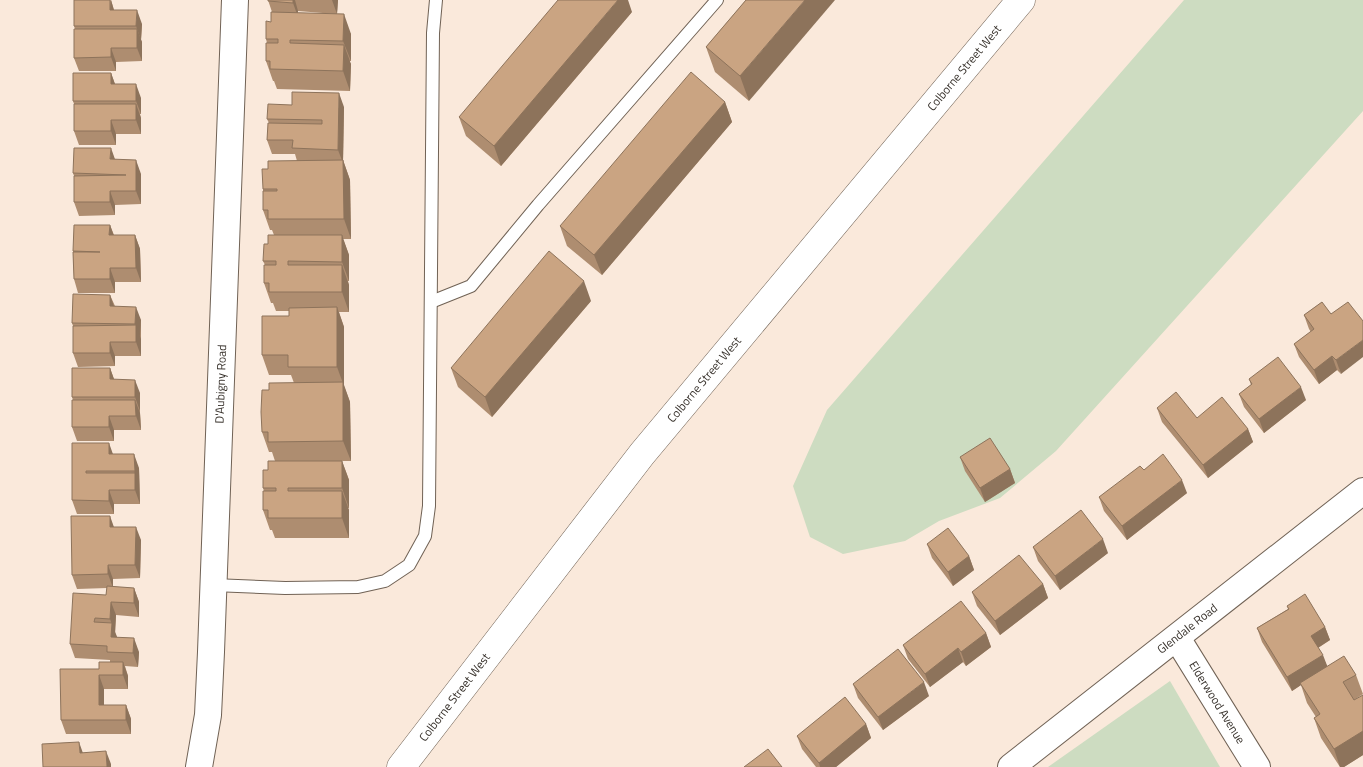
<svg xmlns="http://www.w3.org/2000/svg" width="1363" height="767" font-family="'Titillium Web',sans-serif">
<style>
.green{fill:#cddcc1}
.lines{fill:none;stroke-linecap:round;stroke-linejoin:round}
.service-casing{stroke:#706255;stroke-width:14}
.minor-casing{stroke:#706255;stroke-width:28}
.secondary-casing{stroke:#706255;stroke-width:29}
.service{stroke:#fff;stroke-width:12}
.minor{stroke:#fff;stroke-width:26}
.secondary{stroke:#fff;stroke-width:28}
.wall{fill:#ae8d70;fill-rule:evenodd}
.shaded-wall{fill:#8d735b}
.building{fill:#caa482;stroke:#8d735b}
.labels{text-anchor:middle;stroke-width:4;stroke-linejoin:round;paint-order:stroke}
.street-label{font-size:12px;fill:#37312b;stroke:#fcf9f6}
</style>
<rect width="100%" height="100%" fill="#fae9db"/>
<g class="green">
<path d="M1184,0h179v111l-307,340 -56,47 -61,23 -34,20 -62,13 -33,-17 -17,-51 34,-76z"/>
<path d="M1170,681l50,86h-172z"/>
</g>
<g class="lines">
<g class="service-casing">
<g id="service">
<path d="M431,302l40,-16 67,-81 179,-205"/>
<path d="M213,585l72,3 73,-1 27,-6 24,-16 16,-29 4,-30 4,-473 3,-33"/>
</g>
</g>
<g class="minor-casing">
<g id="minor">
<path id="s1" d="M1177,638l80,129"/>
<path id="s2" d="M199,767l9,-52 3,-63 24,-652"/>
<path id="s3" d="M1011,767l352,-276"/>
</g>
</g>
<g class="secondary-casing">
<g id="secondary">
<path id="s4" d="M401,767l241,-313 379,-454"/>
</g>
</g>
<use href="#service" class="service"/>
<use href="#minor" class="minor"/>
<use href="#secondary" class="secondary"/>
</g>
<g class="wall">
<path d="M111,0l3,10 28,14 -1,16 1,2v19l-26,1v9h-37l-5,-13 1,-29 -1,-3z"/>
<path d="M268,0h70l-1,14 14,20v27h-2l2,3 -1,27 -73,-2 -3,-8h-1l-7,-20 1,-18 -1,-4 5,-17 1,-10zM298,11l37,3 -37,-1z"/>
<path d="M746,0l3,101 -34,-29 -9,-25z"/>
<path d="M632,12l-131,154 -35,-30 -7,-19z"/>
<path d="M111,73l4,11 26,14v16h-1l1,4v16h-25v11h-37l-5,-14v-27l-1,-3z"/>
<path d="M725,102l7,20 -130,153 -35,-29 -7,-20z"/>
<path d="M344,107l-1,53 7,20 1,59h-8l6,16v26h-1l1,4v27h-10l5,15v59l6,16 1,59h-9l7,19v28h-1l1,2v28h-74l-3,-8h-2l-7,-20 1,-19 -1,-3 5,-18 7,-9 -3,-9h-3l-7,-20 7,-42 25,-7 -3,-8h-22l-7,-20 27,-39v-5h-13l-3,-8h-2l-7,-20 1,-18 -2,-4 5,-17 6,-9 -2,-5h-2l-7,-20v-21l5,-20 29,-8 -2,-7h-23l-5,-14 2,-17 -2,-4z"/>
<path d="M115,159l26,15v30l-26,1v10l-36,1 -5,-14v-26l-1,-3z"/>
<path d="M110,225l4,10h21l5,14 1,33h-26v11h-37l-4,-14 -1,-28z"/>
<path d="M110,295l5,11 26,14v36h-26v10l-37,1 -5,-14v-27l-1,-3z"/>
<path d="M591,301l-99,116 -34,-30 -7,-19z"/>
<path d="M1322,302l19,72 -4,-4 -18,14 -20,-27 -5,-13 17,-12 -2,-3 -5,-14z"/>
<path d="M110,368l4,11 26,14v20l1,17h-27v11h-37l-5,-14 1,-27 -1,-3z"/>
<path d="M1249,379l57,21 -42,33 -20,-26 -5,-13 12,-9z"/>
<path d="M1157,408l40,10 51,11 5,13 -45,36 -46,-56z"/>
<path d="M72,443l41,11 26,14 1,36h-26v10h-37l-5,-14z"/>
<path d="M960,457l50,12 5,14 -30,19 -20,-31z"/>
<path d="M1144,470l43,23 -60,47 -23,-29 -5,-14z"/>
<path d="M114,527l27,13 -1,38 -27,1v8l21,1 5,14v15l-23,-2 -1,18 2,4 22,15 -1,15 -13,-1 3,10v13h-24v16h22l5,14v15h-65l-5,-14 38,-51 11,-7v-2l-35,-2 -5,-14 36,-49 1,-7 -30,1 -5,-14z"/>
<path d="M927,544l42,12 5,14 -21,16 -21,-28z"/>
<path d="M1033,547l75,6 -48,37 -22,-29z"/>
<path d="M1043,584l5,14 -48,37 -23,-29 -5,-14z"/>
<path d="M1287,606l38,21 5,13 -12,8 9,18 29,9 7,19 -9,6 9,-5v60l-19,12h-4l-19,-29 -7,-20 2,-1 -9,-14 -6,-18 -9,6 -30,-49 -5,-14 31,-19z"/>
<path d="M986,633l5,14 -25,19 -3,-4 -33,25 -22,-28 -5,-14z"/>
<path d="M853,684l76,12 -46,34 -25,-32z"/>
<path d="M866,724l5,14 -35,29h-20l-14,-18 -5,-13z"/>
</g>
<g class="shaded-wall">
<path d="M111,0l4,14 -5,-4z"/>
<path d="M293,0h2l3,11v6l-5,-14z"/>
<path d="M332,0h6l-1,14z"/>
<path d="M618,0h10l4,12 -131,154 -7,-20z"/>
<path d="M805,0h30l-86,101 -9,-25z"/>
<path d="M137,10l5,14 -1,16 -5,-14z"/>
<path d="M344,14l7,20v27l-8,-20z"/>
<path d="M137,29l5,13v19l-5,-13z"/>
<path d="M344,45l7,19 -1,27 -7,-20z"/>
<path d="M111,48l5,14v9l-5,-14z"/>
<path d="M111,73l5,14 -5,-3z"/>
<path d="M136,84l5,14v16l-5,-13z"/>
<path d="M339,93l5,14 -1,56 -5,-13z"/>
<path d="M725,102l7,20 -130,153 -8,-20z"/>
<path d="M136,104l5,14v16l-5,-14z"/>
<path d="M111,120l5,14v11l-5,-14z"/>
<path d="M111,148l5,14 -6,-3z"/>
<path d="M136,160l5,14v30l-5,-13z"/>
<path d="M343,160l7,20 1,59 -7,-20z"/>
<path d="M110,191l5,14v10l-5,-13z"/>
<path d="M110,225l5,14 -6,-4z"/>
<path d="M135,235l5,14 1,33 -5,-14z"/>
<path d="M342,235l7,20v26l-7,-19z"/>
<path d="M342,265l7,20v27l-7,-20z"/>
<path d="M110,268l5,14v11l-5,-14z"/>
<path d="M584,281l7,20 -99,116 -7,-20z"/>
<path d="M110,295l5,14 -5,-3z"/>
<path d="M136,307l5,13 -1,18 -5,-14z"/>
<path d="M337,307l7,20v59l-7,-19z"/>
<path d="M136,325l5,14v17l-5,-14z"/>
<path d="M1363,340v17l-22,17 -5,-14z"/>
<path d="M110,342l5,14v10l-5,-13z"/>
<path d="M1332,356l5,14 -18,14 -5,-14z"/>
<path d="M110,368l5,14 -5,-3z"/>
<path d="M135,380l5,13v18l-5,-14z"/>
<path d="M343,382l7,20 1,59 -8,-20z"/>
<path d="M1301,387l5,13 -42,33 -5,-14z"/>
<path d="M135,400l5,13 1,17 -5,-14z"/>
<path d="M109,416l5,14v11l-5,-14z"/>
<path d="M1248,429l5,13 -45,36 -5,-13z"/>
<path d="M109,443l5,14 -5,-3z"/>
<path d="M134,454l5,14 1,36 -5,-14z"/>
<path d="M342,461l7,19v28l-7,-20z"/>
<path d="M1010,469l5,14 -30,19 -5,-14z"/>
<path d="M1182,480l5,13 -60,47 -5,-14z"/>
<path d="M109,490l5,14v10l-5,-13z"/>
<path d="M342,491l7,19v28l-7,-20z"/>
<path d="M110,516l5,14 -5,-3z"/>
<path d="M136,527l5,13 -1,38 -5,-13z"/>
<path d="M1103,539l5,14 -48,37 -5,-14z"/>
<path d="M969,556l5,14 -21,16 -5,-14z"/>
<path d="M108,565l5,14v9l-5,-14z"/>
<path d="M1043,584l5,14 -48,37 -5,-14z"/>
<path d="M134,588l5,14v15l-5,-14z"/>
<path d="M111,602l5,13 -1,18 -5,-14z"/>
<path d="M112,623l5,14 -1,14 -5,-14z"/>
<path d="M1325,627l5,13 -14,9 -5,-13z"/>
<path d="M986,633l5,14 -25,19 -5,-14z"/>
<path d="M134,638l5,14 -1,15 -5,-14z"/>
<path d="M958,648l5,14 -33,25 -5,-13z"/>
<path d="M1323,655l5,13 -28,15 1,2 -9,6 -5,-14z"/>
<path d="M123,662l5,14v13l-5,-14z"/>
<path d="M99,675l5,14v30l-5,-14z"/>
<path d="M924,682l5,14 -46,34 -5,-13z"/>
<path d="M126,705l5,14v15l-5,-14z"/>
<path d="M866,724l5,14 -35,29h-16l-1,-4z"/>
<path d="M1363,731v24l-19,12h-4l-6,-18z"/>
<path d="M79,742l5,14 -4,-3z"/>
<path d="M106,751l5,13v3h-4z"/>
</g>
<g class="building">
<path d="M74,0h36v10h27l-1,16h-62z"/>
<path d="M268,0h25v3l-25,-2z"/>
<path d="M558,0h60l-124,146 -35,-29z"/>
<path d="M746,0h59l-65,76 -34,-29z"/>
<path d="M271,12l73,2 -1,27 -53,-1v3l54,2 -1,26 -73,-2v-8h-4v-18h12v-4h-12v-18l5,1z"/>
<path d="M74,29h63v19h-26v9l-37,1z"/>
<path d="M691,72l34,30 -131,153 -34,-29z"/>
<path d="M73,73h38v11h25v17h-63z"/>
<path d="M292,92l47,1 -1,57 -46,-2 1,-8h-26l1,-17 54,1v-4l-55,-1 1,-15 24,1z"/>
<path d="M74,104h62v16h-25v11h-37z"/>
<path d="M74,148h37l-1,11 26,1v31h-26v11h-36v-26l52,-1 -53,-2z"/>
<path d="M343,160l1,59h-76v-9h-5v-19h14v-2h-14l-1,-20h6v-8z"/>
<path d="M74,225h36l-1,10h26l1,33h-26v11h-36l-1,-27h27l-27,-1z"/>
<path d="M268,235h74v27l-54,-1v4h54v27h-73v-9h-5v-18h12v-4h-13l1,-17h4z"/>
<path d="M549,251l35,30 -99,116 -34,-29z"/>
<path d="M73,294l37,1v11l26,1 -1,17 -63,-1z"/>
<path d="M1322,302l9,12 17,-12 15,19v19l-27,20 -4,-4 -18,14 -20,-26 20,-15 -10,-14z"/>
<path d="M337,307v60h-49v-12h-26v-39h27v-8z"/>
<path d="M136,325v17h-26v11h-37v-27z"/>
<path d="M1278,357l23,30 -42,32 -20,-25 13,-10 -3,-5z"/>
<path d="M72,368h38v11l25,1v17h-63z"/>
<path d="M343,382v59l-75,1v-10h-6l-1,-20 1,-22h7v-7z"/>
<path d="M1176,392l21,26 25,-21 26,32 -45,36 -46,-57z"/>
<path d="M72,400h63l1,16h-27v11h-37z"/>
<path d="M990,438l20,31 -30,19 -20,-31z"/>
<path d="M72,443h37v11h25l1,17h-49v2h49v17h-26v11l-37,-1z"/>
<path d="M1163,454l19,26 -60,46 -23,-29 41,-31 4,4z"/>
<path d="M268,461h74v27h-54v3h54v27h-74v-8h-5v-19h13v-3h-13v-18h5z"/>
<path d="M1081,510l22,29 -48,37 -22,-29z"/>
<path d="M71,516h39v11h26l-1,38h-27v9l-36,1z"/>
<path d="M948,528l21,28 -21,16 -21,-28z"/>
<path d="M1019,555l24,29 -48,37 -23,-29z"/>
<path d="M107,586l27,2v15l-23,-1 -1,17 -15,-1 -1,4 18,1 -1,14 23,1 -1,15 -26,-1v-6l-37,-2 3,-51 33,2z"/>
<path d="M1305,594l20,33 -14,9 12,19 -36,22 -30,-49 32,-19 -2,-3z"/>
<path d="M961,601l25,32 -25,19 -3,-4 -33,26 -22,-29z"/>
<path d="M898,649l26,33 -46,35 -25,-33z"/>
<path d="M1344,656l12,19 -13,7 11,18 9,-5v36l-29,18 -20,-31 6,-4 -20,-31z"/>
<path d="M99,662h24v13h-24v30h27v15h-65l-1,-51h39z"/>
<path d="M845,697l21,27 -47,39 -22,-27z"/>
<path d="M79,742l1,11 26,-2 1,16h-64l-1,-23z"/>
<path d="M768,749l14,18h-38z"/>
</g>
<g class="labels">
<g class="street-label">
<text dy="4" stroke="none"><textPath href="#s4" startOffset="898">Colborne Street West</textPath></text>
<text dy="4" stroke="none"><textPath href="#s4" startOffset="492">Colborne Street West</textPath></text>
<text dy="4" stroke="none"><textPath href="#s2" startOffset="384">D'Aubigny Road</textPath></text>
<text dy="4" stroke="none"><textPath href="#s3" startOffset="224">Glendale Road</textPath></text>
<text dy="4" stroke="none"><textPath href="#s4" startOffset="88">Colborne Street West</textPath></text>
<text dy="4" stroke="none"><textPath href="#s1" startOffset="76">Elderwood Avenue</textPath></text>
</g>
</g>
</svg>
